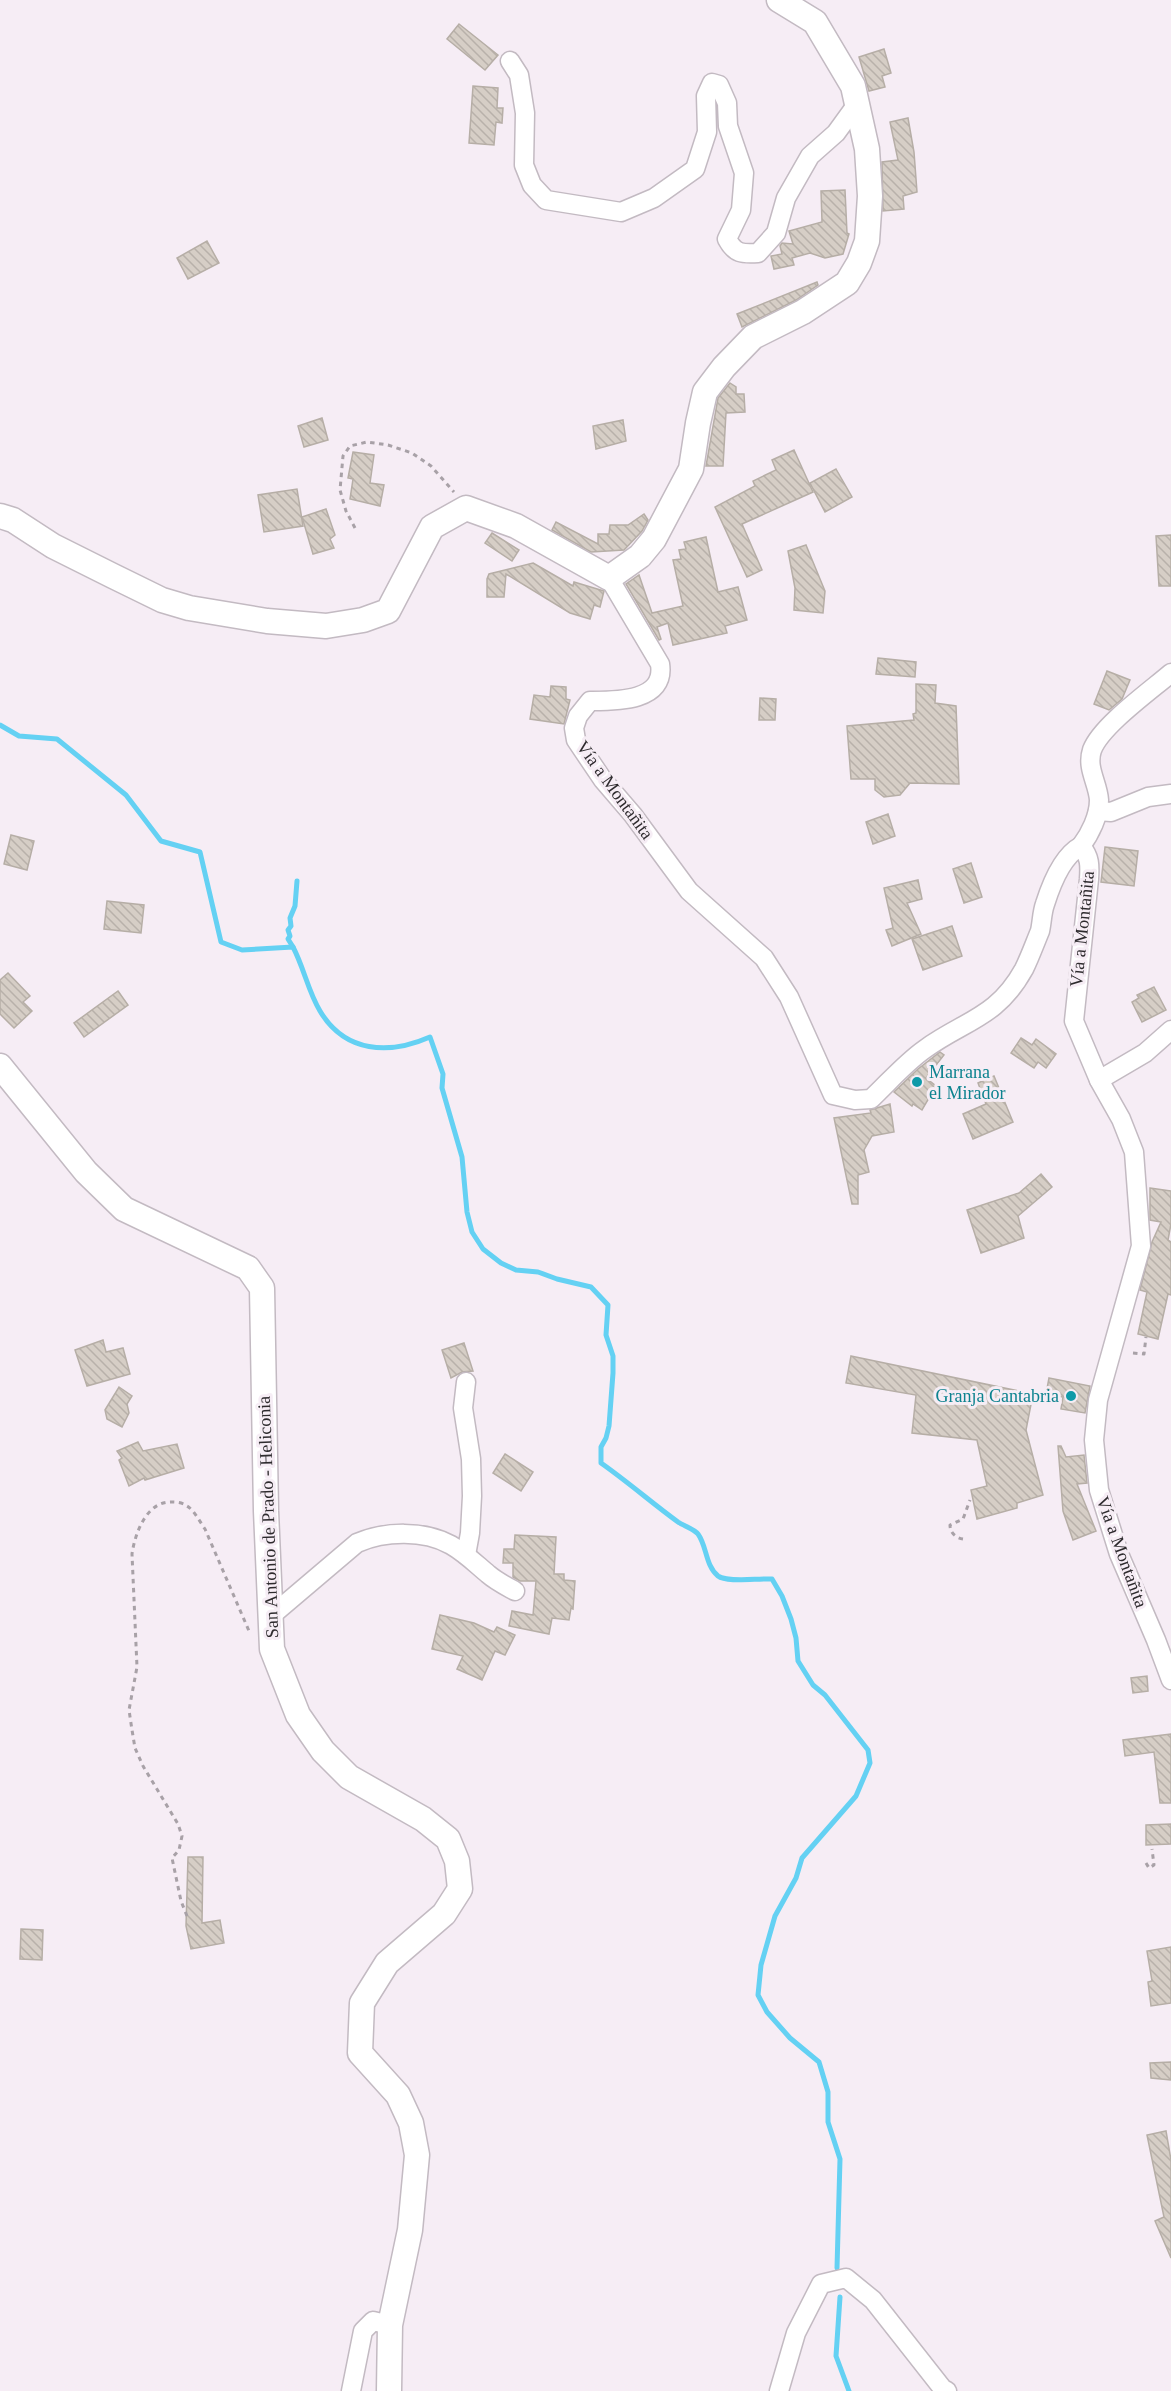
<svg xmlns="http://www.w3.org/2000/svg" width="1171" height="2391" font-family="Georgia,serif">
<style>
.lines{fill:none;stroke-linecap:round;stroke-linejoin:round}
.stream{stroke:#64d1f3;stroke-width:5}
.building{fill:url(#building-back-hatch);stroke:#b6aea6;stroke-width:1.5}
.street-casing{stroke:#c3bac2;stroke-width:21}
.secondary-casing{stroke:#c3bac2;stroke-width:27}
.path{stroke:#a8a1a7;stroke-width:3;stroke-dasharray:4.5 4.5;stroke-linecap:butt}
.street{stroke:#fff;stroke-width:18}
.secondary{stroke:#fff;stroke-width:24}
.culture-dot{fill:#0f9aa8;stroke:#f6edf5;stroke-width:2}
.labels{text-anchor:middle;stroke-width:6;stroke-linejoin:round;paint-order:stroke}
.street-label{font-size:18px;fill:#2e2b2e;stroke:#f6edf5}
.culture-label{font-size:18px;fill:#0d838f;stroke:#f6edf5;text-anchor:start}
</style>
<defs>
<pattern id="building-back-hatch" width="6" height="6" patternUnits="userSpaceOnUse" patternTransform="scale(1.5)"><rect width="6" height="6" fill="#d6cec6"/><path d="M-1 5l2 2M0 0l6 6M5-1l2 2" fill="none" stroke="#b8b1aa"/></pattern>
</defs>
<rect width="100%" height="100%" fill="#f6edf5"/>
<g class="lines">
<g class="stream">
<path d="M0,725l19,11 38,3 69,56 35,46 39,11 21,90 21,8 51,-3c11,21 15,44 27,64 25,42 69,44 110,26l13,37 -1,14 20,69 5,55 5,20 11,17 18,14 15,7 22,2 19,7 34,8 17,18 -2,30 7,21v17l-4,53 -3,12 -5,9v16c27,19 51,40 77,59 6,4 16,7 20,12 9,12 7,31 20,42 9,7 40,2 54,3l10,17 9,23 5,19 2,23 15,24 12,10 43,55 2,13 -14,33 -54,62 -6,20 -21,38 -14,49 -3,30 9,17 23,26 29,24 9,30v30l12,37 -3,109"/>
<path d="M293,947l-5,-8 2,-3 -2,-6 3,-4 -1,-8 5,-12 2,-25"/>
<path d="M840,2297l-4,59 13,35"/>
</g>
</g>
<g class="building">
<path d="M459,24l39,31 -13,15 -38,-31z"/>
<path d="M884,49l7,24 -9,3 3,11 -16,4 -10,-34z"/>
<path d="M473,86l25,2 -1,20h6l-1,15 -6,-1 -2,23 -25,-2z"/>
<path d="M908,118l6,34 3,40 -14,4 1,13 -21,2 -1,-49 16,-2 -8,-38z"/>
<path d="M845,190l2,43 2,1 -6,20 -18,4 -15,-5 -18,5 2,7 -20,4 -3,-13 11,-2 -2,-8 2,-3 11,1 -4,-13 33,-9 -1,-31z"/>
<path d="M207,241l12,22 -31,16 -11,-21z"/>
<path d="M817,282l1,3 -22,15 -54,27 -5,-13z"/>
<path d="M730,383l6,4v7h8l1,18 -19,1 -3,53h-17l12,-68z"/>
<path d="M322,418l6,22 -24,7 -6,-21z"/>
<path d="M623,420l3,21 -30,8 -3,-23z"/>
<path d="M794,450l19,42 -71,32 20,46 -15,7 -32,-70 40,-21 -2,-5 23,-11 -4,-10z"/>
<path d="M353,452l21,3 -4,28 14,2 -4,21 -30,-7 3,-20 -5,-1z"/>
<path d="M836,469l16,28 -27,15 -15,-29z"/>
<path d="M297,489l6,37 -39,6 -6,-37z"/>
<path d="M326,509l9,26 -5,4 4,9 -21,6 -11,-37z"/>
<path d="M644,514l4,6 -6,11 -18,19 -33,2 -39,-22 4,-8 42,22v-10h11l1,-9h18z"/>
<path d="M492,533l27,17 -7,11 -27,-18z"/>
<path d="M1171,535v51h-12l-3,-50z"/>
<path d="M706,537l12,55 20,-5 9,33 -22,6 2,7 -54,12 -5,-22 -11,4 4,12 -2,1 -33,-56 13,-9 13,38 31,-7 -10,-46 8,-1 -2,-9 7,-1 -2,-7z"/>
<path d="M806,545l19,46 -2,22 -29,-3 1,-22 -7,-37z"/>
<path d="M533,563l40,23 1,-4 30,9 -4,16 -6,-2 -4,14 -20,-6 -64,-39 -2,23h-17v-18l2,-5z"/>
<path d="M878,658l38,4 -1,15 -39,-3z"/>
<path d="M1107,671l23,9 -8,19 -13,11 -15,-6z"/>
<path d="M916,684l20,1 -1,18 21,3 3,78 -49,-1 -10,12 -16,2 -9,-7v-11h-24l-4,-53 67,-6 -1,-6 3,-1z"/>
<path d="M551,686l15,1v12l4,1 -6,24 -34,-5 4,-24 16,2z"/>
<path d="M760,698l16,1 -1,21h-16z"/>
<path d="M888,814l7,22 -22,8 -7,-22z"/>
<path d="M11,835l23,6 -7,29 -23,-6z"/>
<path d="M1105,847l33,4 -4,35 -33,-4z"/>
<path d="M971,863l11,34 -18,6 -11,-34z"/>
<path d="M918,880l4,19 -15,4 14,31 -29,12 -6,-16 7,-2 -9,-40z"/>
<path d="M107,901l37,4 -3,28 -37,-4z"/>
<path d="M952,926l10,30 -39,14 -11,-31z"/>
<path d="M8,973l22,23 -7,6 9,9 -18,17 -14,-14v-34z"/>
<path d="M1154,987l12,23 -24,12 -10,-20 7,-4 -2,-3z"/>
<path d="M118,991l10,14 -44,32 -10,-14z"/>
<path d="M1021,1038l11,7 4,-6 20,15 -10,14 -8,-6 -4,6 -23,-15z"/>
<path d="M940,1052l4,3 -18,23 10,8 -14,24 -9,-6 -1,2 -18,-14 24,-23z"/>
<path d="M994,1076l19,46 -40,17 -10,-25 23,-10 -8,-21z"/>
<path d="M890,1104l4,28 -22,4 -8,14 5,22 -11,3v29h-6l-18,-86 37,-5 -1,-3z"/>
<path d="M1041,1174l11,13 -34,29 6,22 -43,15 -14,-43 52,-17z"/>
<path d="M1150,1188l21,3v33l-3,16 3,2v53l-3,-1 -10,45 -20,-5 9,-42 -7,-2 12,-48 9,-20 -11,-2z"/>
<path d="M103,1340l3,12 17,-4 7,26 -43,12 -12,-36z"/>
<path d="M464,1343l9,28 -11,1 -11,6 -9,-28z"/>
<path d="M851,1356l182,38 -7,36 17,65 -26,8v5l-40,11 -6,-29 16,-4 -10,-46 -65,-7 4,-38 -70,-12z"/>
<path d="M1049,1378l41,8 -5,27 -24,-4 2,-12 -17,-3z"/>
<path d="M119,1387l13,9 -5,8 2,9 -7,14 -15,-8 -2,-9z"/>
<path d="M138,1442l5,9 34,-7 7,24 -39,12 -1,-2 -15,8 -10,-26 3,-2 -5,-7z"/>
<path d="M1058,1446h3l5,11 18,-2 3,28 -10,1 19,47 -23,9 -10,-29z"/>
<path d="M505,1454l28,18 -12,19 -28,-18z"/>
<path d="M515,1535l41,2 -2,37h10v6l11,1 -2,28 -2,-1 -2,12 -17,-2 -3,16 -40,-8 3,-15 21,4 3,-34h-16l-7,-4v-14h-10l1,-14h10z"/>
<path d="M440,1615l34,8 20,9 3,-5 18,8 -10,20 -10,-4 -13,29 -25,-11 6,-13 -31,-7z"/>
<path d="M1147,1676l1,15 -15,2 -2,-15z"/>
<path d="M1171,1734v69h-11l-6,-51 -29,4 -2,-16z"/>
<path d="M1171,1824v20l-25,1v-20z"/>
<path d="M188,1857h15l-1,66 18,-3 4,23 -33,6 -5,-23z"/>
<path d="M21,1929l22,1 -1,30 -22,-1z"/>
<path d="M1171,1947v56l-20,3 -3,-24 4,-1 -5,-30z"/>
<path d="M1171,2062v18l-20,-2 -1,-15z"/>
<path d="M1166,2131l5,29v98l-16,-37 9,-4 -17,-82z"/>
</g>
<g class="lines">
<g class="street-casing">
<g id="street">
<path d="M510,61l9,14 6,38 -1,52 8,20 14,15 75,12 33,-14 41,-29 12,-37 -1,-36 6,-13 7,2 8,18 1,23 16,47 -3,37 -14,29c8,15 15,15 31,14l18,-20 10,-35 24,-42 26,-23 21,-29"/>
<path d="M609,578l51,86c6,38 -45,37 -70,37l-12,15 -4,12 2,12 27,40 30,35 56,76 75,67 25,39 44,98 22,5 16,-1c18,-17 34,-36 54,-50 40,-29 72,-31 99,-80 6,-12 11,-26 16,-38 2,-9 2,-19 5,-27 6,-19 17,-48 36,-58 9,11 9,19 8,33l-15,142 25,59 22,39 13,33 7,94 -43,154 -4,40 5,50 20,64 37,86 15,40"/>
<path d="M1098,811l13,1 37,-15 23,-3"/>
<path d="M1081,846c9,-12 18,-30 18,-46 -1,-17 -13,-32 -7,-50 9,-24 58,-59 79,-77"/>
<path d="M1099,1080l46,-27 26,-23"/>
<path d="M466,1382l-3,26 8,51 1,37 -2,37 -4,22"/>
<path d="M271,1616l86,-73c28,-12 67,-13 94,2 14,8 25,19 37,29 8,7 18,12 27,17"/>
<path d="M351,2391l12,-60 10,-10 17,4"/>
<path d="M779,2391l17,-58 25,-49 25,-6 27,22 70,89 4,2"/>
</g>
</g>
<g class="secondary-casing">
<g id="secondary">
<path d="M0,516l13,4 40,26 60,30 49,24 27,8 78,13 59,5 37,-6 25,-9 44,-84 34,-19 50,18 93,52 31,-22 14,-17 37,-70 7,-46 7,-31 19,-25 29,-30 50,-25 44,-29 12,-20 8,-22 3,-45 -3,-47 -14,-63 -38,-64 -36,-22"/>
<path d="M0,1066l86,106 38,37 124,59 14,20 4,223 6,138 26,66 25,36 26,26 74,42 25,20 9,22 3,28 -16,25 -57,49 -25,40 -2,50 38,42 13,28 6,32 -7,75 -20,95 -1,66"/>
</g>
</g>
<g class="path">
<path d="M355,528l-9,-17 -6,-21 3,-34 7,-10 17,-4 21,3 24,8 19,13 23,26"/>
<path d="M1133,1353l11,1 2,-17"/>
<path d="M963,1539c-7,-1 -13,-6 -13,-14l13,-6 7,-19"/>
<path d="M1146,1863l3,5 5,-3 -2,-16"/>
<path d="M187,1916l-6,-15 -9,-43 7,-8 3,-14 -4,-12 -35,-58 -8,-18 -3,-18 -3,-20 8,-43 -5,-113c3,-21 15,-54 41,-52 4,0 11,1 14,4 7,4 13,16 18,23l44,102"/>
</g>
<use href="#street" class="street"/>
<use href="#secondary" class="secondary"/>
</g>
<g class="culture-dot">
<circle cx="917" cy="1082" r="6"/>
<circle cx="1071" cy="1396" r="6"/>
</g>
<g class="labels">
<g class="street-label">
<text transform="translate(615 790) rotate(54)" y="6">Vía a Montañita</text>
<text transform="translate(1082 929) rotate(-84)" y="6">Vía a Montañita</text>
<text transform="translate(268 1517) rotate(-92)" y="6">San Antonio de Prado - Heliconia</text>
<text transform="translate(1122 1552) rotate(70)" y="6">Vía a Montañita</text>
</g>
<g class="culture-label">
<text x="929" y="1078">Marrana<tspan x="929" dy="21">el Mirador</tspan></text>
<text x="1059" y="1402" text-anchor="end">Granja Cantabria</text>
</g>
</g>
</svg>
